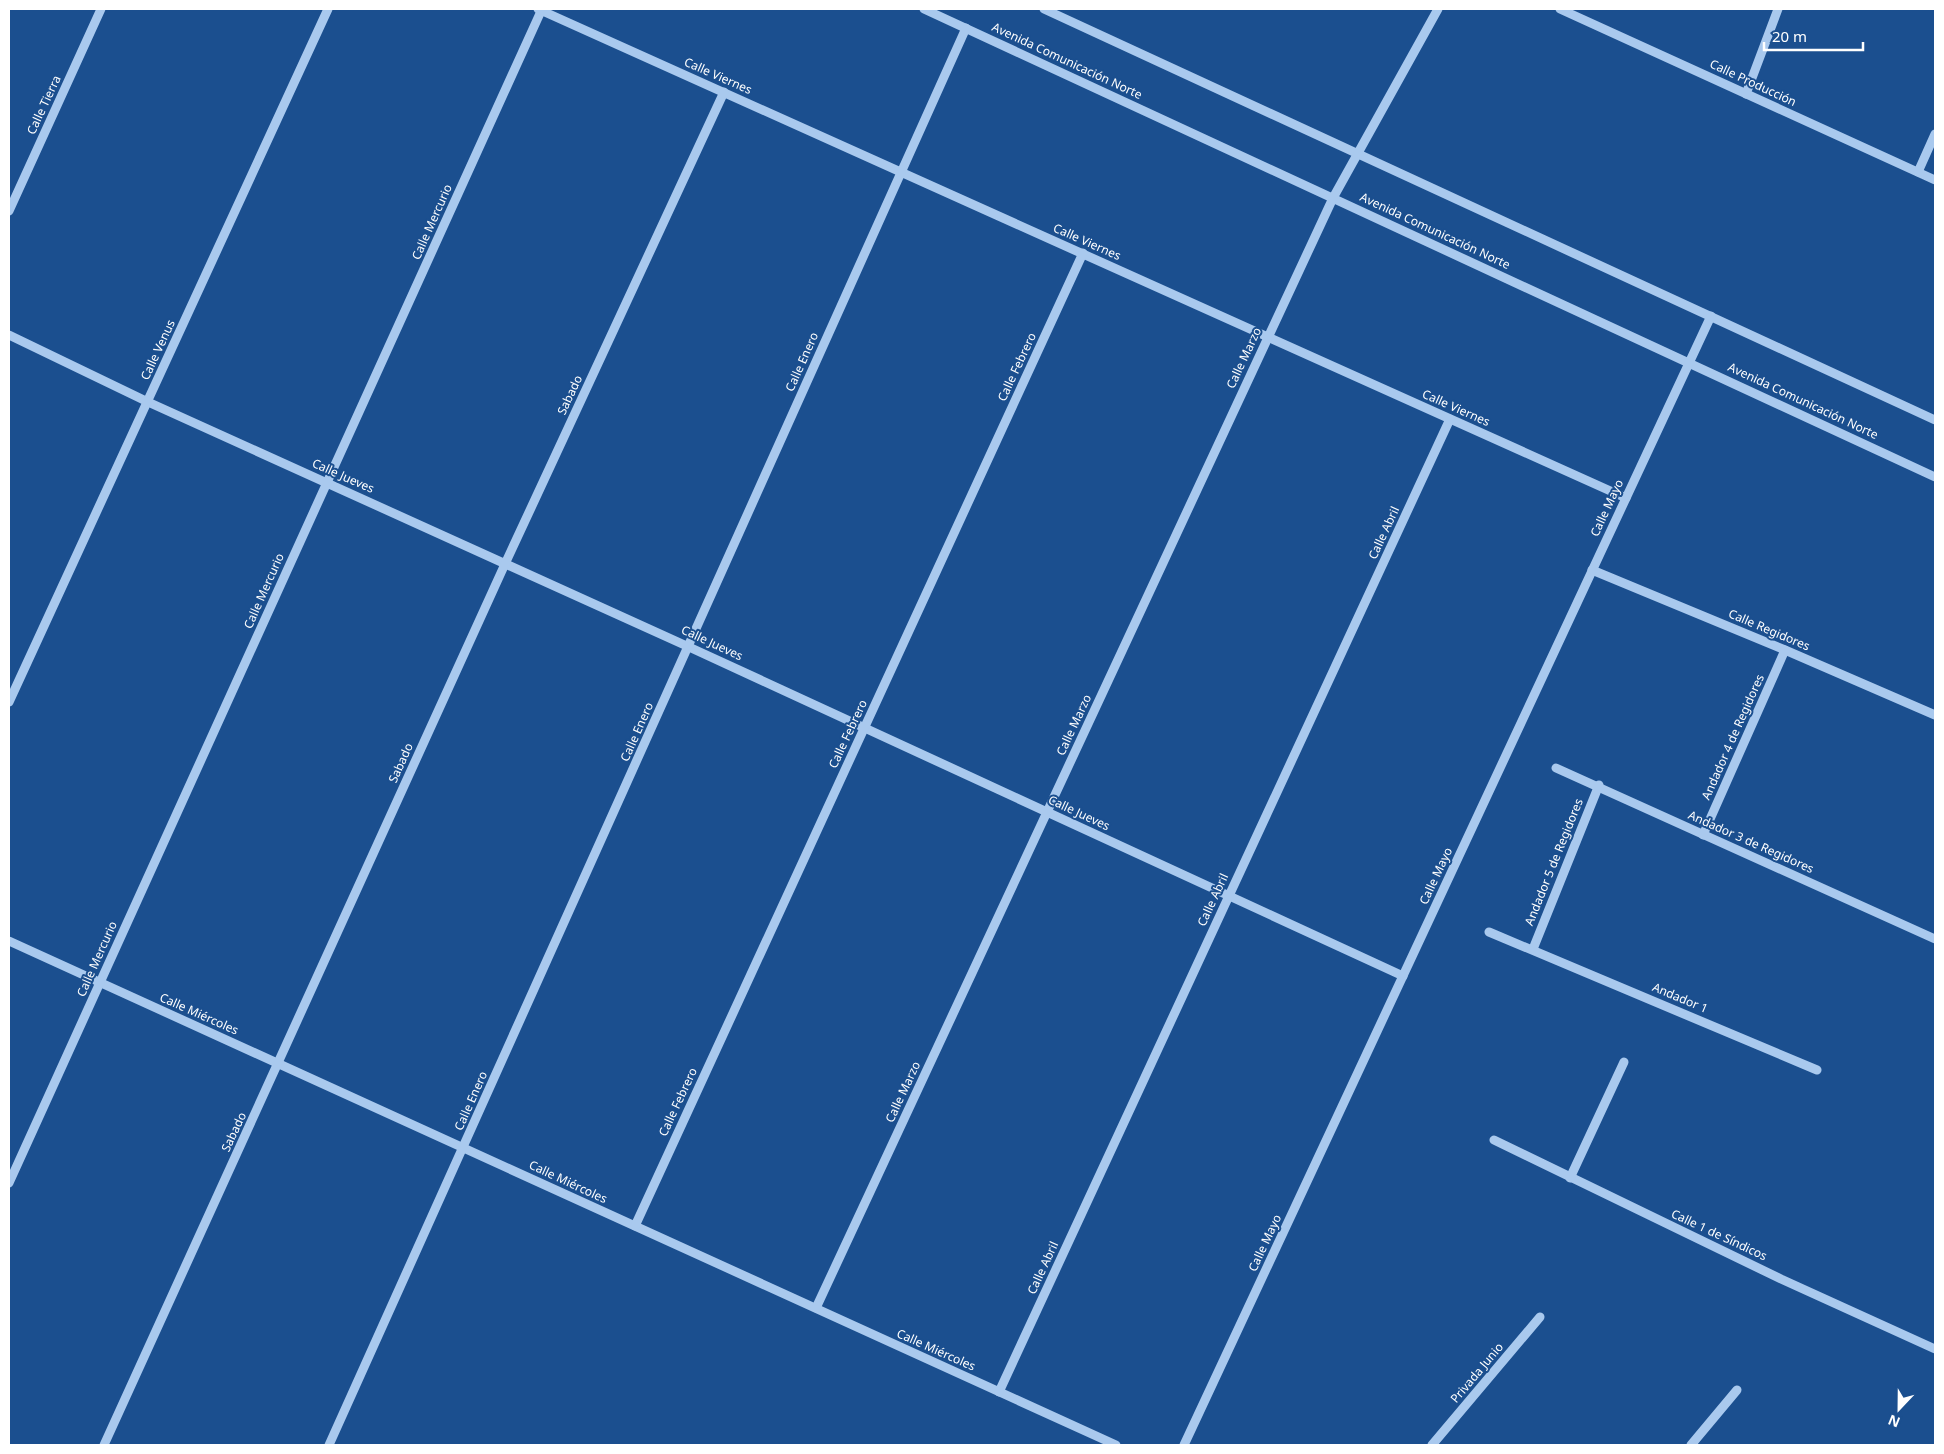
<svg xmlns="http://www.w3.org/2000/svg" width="1944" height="1454" font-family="'Noto Sans',sans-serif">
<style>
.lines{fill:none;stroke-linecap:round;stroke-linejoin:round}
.minor{stroke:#a9c9ee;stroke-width:9}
.labels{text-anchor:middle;stroke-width:4;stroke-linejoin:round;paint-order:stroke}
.street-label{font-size:12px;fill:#fff;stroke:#1b4f8f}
</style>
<rect width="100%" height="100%" fill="#1b4f8f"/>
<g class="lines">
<g class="minor">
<path d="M538,9l1088,489"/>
<path d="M924,9l1011,468"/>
<path d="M1044,9l891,411"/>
<path d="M1560,9l375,171"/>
<path d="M1746,94l32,-85"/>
<path d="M1918,172l17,-38"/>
<path d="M9,211l92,-202"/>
<path d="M9,335l139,67 541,245 714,329"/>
<path d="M1592,570l193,80 150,65"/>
<path d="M9,702l319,-693"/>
<path d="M1556,768l379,171"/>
<path d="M1703,835l82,-185"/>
<path d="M1489,932l328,138"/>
<path d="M9,941l1107,504"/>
<path d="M1533,949l66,-164"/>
<path d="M1494,1140l287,139 154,70"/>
<path d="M1570,1178l54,-116"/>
<path d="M9,1183l533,-1174"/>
<path d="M635,1226l448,-973"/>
<path d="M816,1308l517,-1110 105,-189"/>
<path d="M999,1392l451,-973"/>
<path d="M104,1445l401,-881 219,-472"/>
<path d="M329,1445l637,-1417"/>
<path d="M1184,1445l527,-1129"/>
<path d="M1432,1445l108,-128"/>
<path d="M1691,1445l46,-55"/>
</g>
</g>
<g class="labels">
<g class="street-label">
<text transform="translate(1067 61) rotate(25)" y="4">Avenida Comunicación Norte</text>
<text transform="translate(718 76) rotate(24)" y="4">Calle Viernes</text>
<text transform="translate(1753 83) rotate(25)" y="4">Calle Producción</text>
<text transform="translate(44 105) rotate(-65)" y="4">Calle Tierra</text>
<text transform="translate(432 222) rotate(-66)" y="4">Calle Mercurio</text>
<text transform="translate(1435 231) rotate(25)" y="4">Avenida Comunicación Norte</text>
<text transform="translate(1087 242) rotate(24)" y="4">Calle Viernes</text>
<text transform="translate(158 350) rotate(-65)" y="4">Calle Venus</text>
<text transform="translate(1244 358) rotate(-65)" y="4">Calle Marzo</text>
<text transform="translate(802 362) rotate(-66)" y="4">Calle Enero</text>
<text transform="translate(1017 367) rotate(-65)" y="4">Calle Febrero</text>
<text transform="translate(570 395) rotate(-65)" y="4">Sabado</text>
<text transform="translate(1803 401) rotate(25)" y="4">Avenida Comunicación Norte</text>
<text transform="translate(1456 408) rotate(24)" y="4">Calle Viernes</text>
<text transform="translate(343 476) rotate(24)" y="4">Calle Jueves</text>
<text transform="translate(1607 508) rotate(-65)" y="4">Calle Mayo</text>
<text transform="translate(1384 533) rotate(-65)" y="4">Calle Abril</text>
<text transform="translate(264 591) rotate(-66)" y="4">Calle Mercurio</text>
<text transform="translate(1769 630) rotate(23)" y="4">Calle Regidores</text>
<text transform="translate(712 643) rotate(25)" y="4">Calle Jueves</text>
<text transform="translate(1074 725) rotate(-65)" y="4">Calle Marzo</text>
<text transform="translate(637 732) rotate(-66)" y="4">Calle Enero</text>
<text transform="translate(848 734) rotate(-65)" y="4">Calle Febrero</text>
<text transform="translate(1733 737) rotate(-66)" y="4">Andador 4 de Regidores</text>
<text transform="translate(401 763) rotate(-66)" y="4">Sabado</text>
<text transform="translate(1079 813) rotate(25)" y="4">Calle Jueves</text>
<text transform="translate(1751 842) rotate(24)" y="4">Andador 3 de Regidores</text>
<text transform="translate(1554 862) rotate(-68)" y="4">Andador 5 de Regidores</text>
<text transform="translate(1436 876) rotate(-65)" y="4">Calle Mayo</text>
<text transform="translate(1213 900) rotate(-65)" y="4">Calle Abril</text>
<text transform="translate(97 959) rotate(-66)" y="4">Calle Mercurio</text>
<text transform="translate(1680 998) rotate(23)" y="4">Andador 1</text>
<text transform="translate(199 1014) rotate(24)" y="4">Calle Miércoles</text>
<text transform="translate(903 1092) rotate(-65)" y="4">Calle Marzo</text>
<text transform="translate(471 1101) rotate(-66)" y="4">Calle Enero</text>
<text transform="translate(678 1102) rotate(-65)" y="4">Calle Febrero</text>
<text transform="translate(234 1132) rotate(-65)" y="4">Sabado</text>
<text transform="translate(568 1182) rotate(25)" y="4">Calle Miércoles</text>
<text transform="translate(1719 1235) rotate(25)" y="4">Calle 1 de Síndicos</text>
<text transform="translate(1265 1243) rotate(-65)" y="4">Calle Mayo</text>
<text transform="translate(1043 1268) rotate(-65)" y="4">Calle Abril</text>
<text transform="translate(936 1350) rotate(24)" y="4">Calle Miércoles</text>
<text transform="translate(1477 1373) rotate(-50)" y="4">Privada Junio</text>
</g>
</g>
<rect width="1944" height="1454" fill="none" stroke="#ffffff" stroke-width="20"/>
<g transform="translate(1899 1409) rotate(202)" stroke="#1b4f8f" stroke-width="4" paint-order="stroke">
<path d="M0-4L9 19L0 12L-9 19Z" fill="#ffffff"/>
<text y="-8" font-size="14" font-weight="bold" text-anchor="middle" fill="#ffffff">N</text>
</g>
<path d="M1764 42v8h99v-8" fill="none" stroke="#ffffff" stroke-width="2.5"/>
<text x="1772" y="42" font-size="15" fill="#ffffff" stroke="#1b4f8f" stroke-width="4" paint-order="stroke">20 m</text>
</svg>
